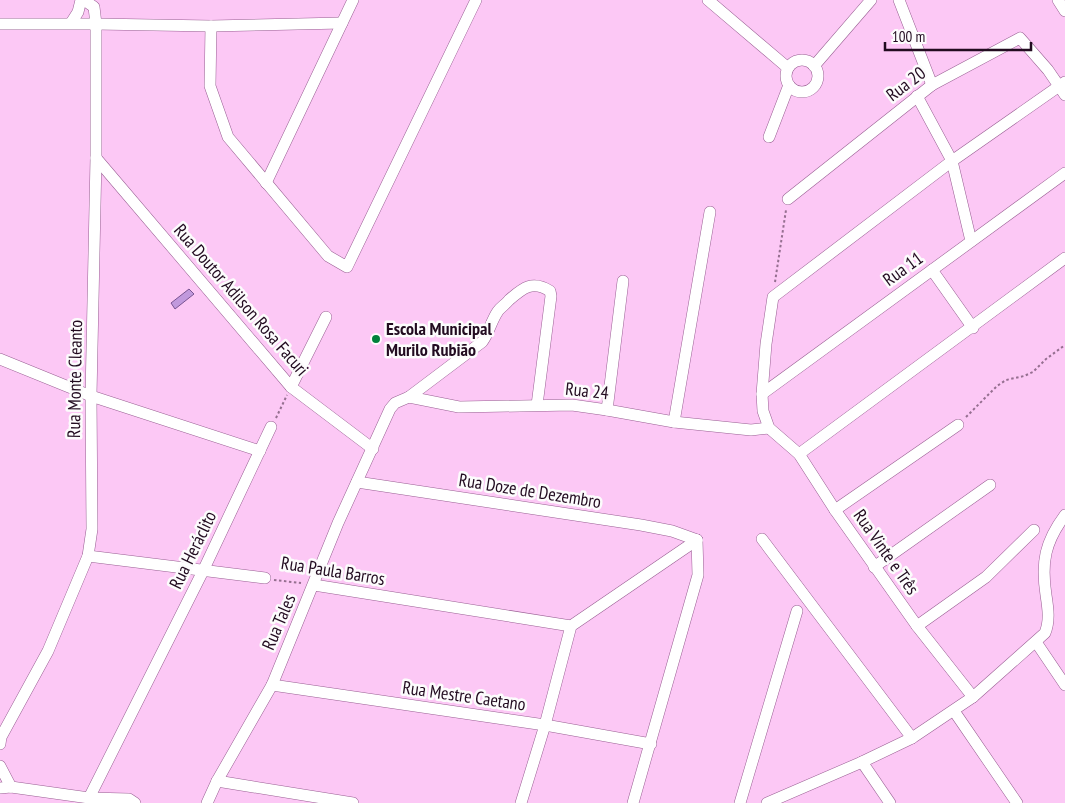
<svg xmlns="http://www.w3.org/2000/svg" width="1065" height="803" font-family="'PT Sans Narrow',sans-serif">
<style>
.building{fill:#c199dd;stroke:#795492}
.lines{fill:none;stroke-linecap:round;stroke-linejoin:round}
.minor-casing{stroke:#995f93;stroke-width:12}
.path{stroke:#956f90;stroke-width:2;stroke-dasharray:2.5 2.5;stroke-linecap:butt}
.minor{stroke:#fff;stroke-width:11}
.poi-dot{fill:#00813b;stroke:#fcfcfc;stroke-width:2}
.labels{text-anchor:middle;stroke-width:5;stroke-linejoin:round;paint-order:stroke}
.street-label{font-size:18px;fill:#220b20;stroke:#fcfcfc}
.poi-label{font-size:18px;font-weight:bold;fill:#220b20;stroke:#fcfcfc;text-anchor:start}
</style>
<rect width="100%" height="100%" fill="#fcc8f5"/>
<path class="building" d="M189,289l5,5 -19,15 -4,-6z"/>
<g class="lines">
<g class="minor-casing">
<g id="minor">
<path d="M708,0l80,68"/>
<path d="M899,0l33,85"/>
<path d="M1058,0l7,11"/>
<path d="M71,23l7,-11 3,-12"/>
<path d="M0,24h96l115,2 131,-3"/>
<path d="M211,26l-1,60 18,51 100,119 19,11 129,-267"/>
<circle cx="802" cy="76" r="16"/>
<path d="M814,66l57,-66"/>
<path d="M917,96l35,65 19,80"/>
<path d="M769,137l20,-52"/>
<path d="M96,158l195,229 82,62"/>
<path d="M266,183l87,-183"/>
<path d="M788,199l144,-114 88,-47 28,32 17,25"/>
<path d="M932,270l41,58"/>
<path d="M0,359l91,37 169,55"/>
<path d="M291,387l35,-70"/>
<path d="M762,394l303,-221"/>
<path d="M409,397l73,-55c7,-9 9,-21 16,-31 3,-4 8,-7 11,-11 14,-12 23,-20 41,-9l1,5 -14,109"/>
<path d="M607,410l16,-129"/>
<path d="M674,422l36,-210"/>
<path d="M799,454l266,-196"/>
<path d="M357,482l284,43 31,6 25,9"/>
<path d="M835,510l123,-85"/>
<path d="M762,539l150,199"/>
<path d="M88,556l177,22"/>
<path d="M874,567l116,-82"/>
<path d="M314,585l257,41"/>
<path d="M917,626l69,-49 48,-47"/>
<path d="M1036,642l29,43"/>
<path d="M272,685l273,40 106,19"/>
<path d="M973,697l-56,-71 -82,-116 -36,-56 -30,-26 -6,-17 -1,-17 4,-50 7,-47 179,-136 113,-79"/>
<path d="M954,711l63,92"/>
<path d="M0,744l1,-7 47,-86 40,-95 4,-27 -1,-133 5,-238v-134l-2,-17 -10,-7"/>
<path d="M862,762l28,41"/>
<path d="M0,766l11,21"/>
<path d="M217,781l136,22"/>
<path d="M0,788l11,-1 78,11 40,1 6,4"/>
<path d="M89,798l114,-227 68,-144"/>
<path d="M207,803l10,-22 55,-96 66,-162 52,-114 5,-6 14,-6 50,10 113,-2 35,5 67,12 77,8 18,-2"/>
<path d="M521,803l24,-78 26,-99 126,-86"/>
<path d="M633,803l65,-228 -1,-35"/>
<path d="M740,803l57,-192"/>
<path d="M767,803l95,-41 50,-24 61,-41 72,-64c5,-12 3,-25 1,-38 -5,-33 -1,-53 19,-80"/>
</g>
</g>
<g class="path">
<path d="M775,282l11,-72"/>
<path d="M966,417l31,-31 9,-6 18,-4 9,-4 13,-13 19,-14"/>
<path d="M276,418l11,-23"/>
<path d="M274,580l27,3"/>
</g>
<use href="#minor" class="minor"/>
</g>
<circle class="poi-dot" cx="376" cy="339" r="5"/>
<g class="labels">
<g class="street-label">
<text transform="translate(906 84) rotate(-37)" y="6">Rua 20</text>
<text transform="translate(903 269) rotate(-36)" y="6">Rua 11</text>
<text transform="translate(241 300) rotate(49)" y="6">Rua Doutor Adilson Rosa Facuri</text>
<text transform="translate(75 379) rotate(-89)" y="6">Rua Monte Cleanto</text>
<text transform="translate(587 391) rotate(6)" y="6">Rua 24</text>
<text transform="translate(530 491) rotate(9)" y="6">Rua Doze de Dezembro</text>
<text transform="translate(193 550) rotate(-64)" y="6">Rua Heráclito</text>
<text transform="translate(886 552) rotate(55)" y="6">Rua Vinte e Três</text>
<text transform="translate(333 571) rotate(9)" y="6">Rua Paula Barros</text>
<text transform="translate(279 622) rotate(-67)" y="6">Rua Tales</text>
<text transform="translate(464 696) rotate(8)" y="6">Rua Mestre Caetano</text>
</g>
<g class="poi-label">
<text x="386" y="335">Escola Municipal<tspan x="386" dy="21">Murilo Rubião</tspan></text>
</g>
</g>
<path d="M885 42v8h146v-8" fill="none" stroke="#220b20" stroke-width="2.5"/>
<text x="892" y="42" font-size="15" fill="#220b20" stroke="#fcfcfc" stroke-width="4" paint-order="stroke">100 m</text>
</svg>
